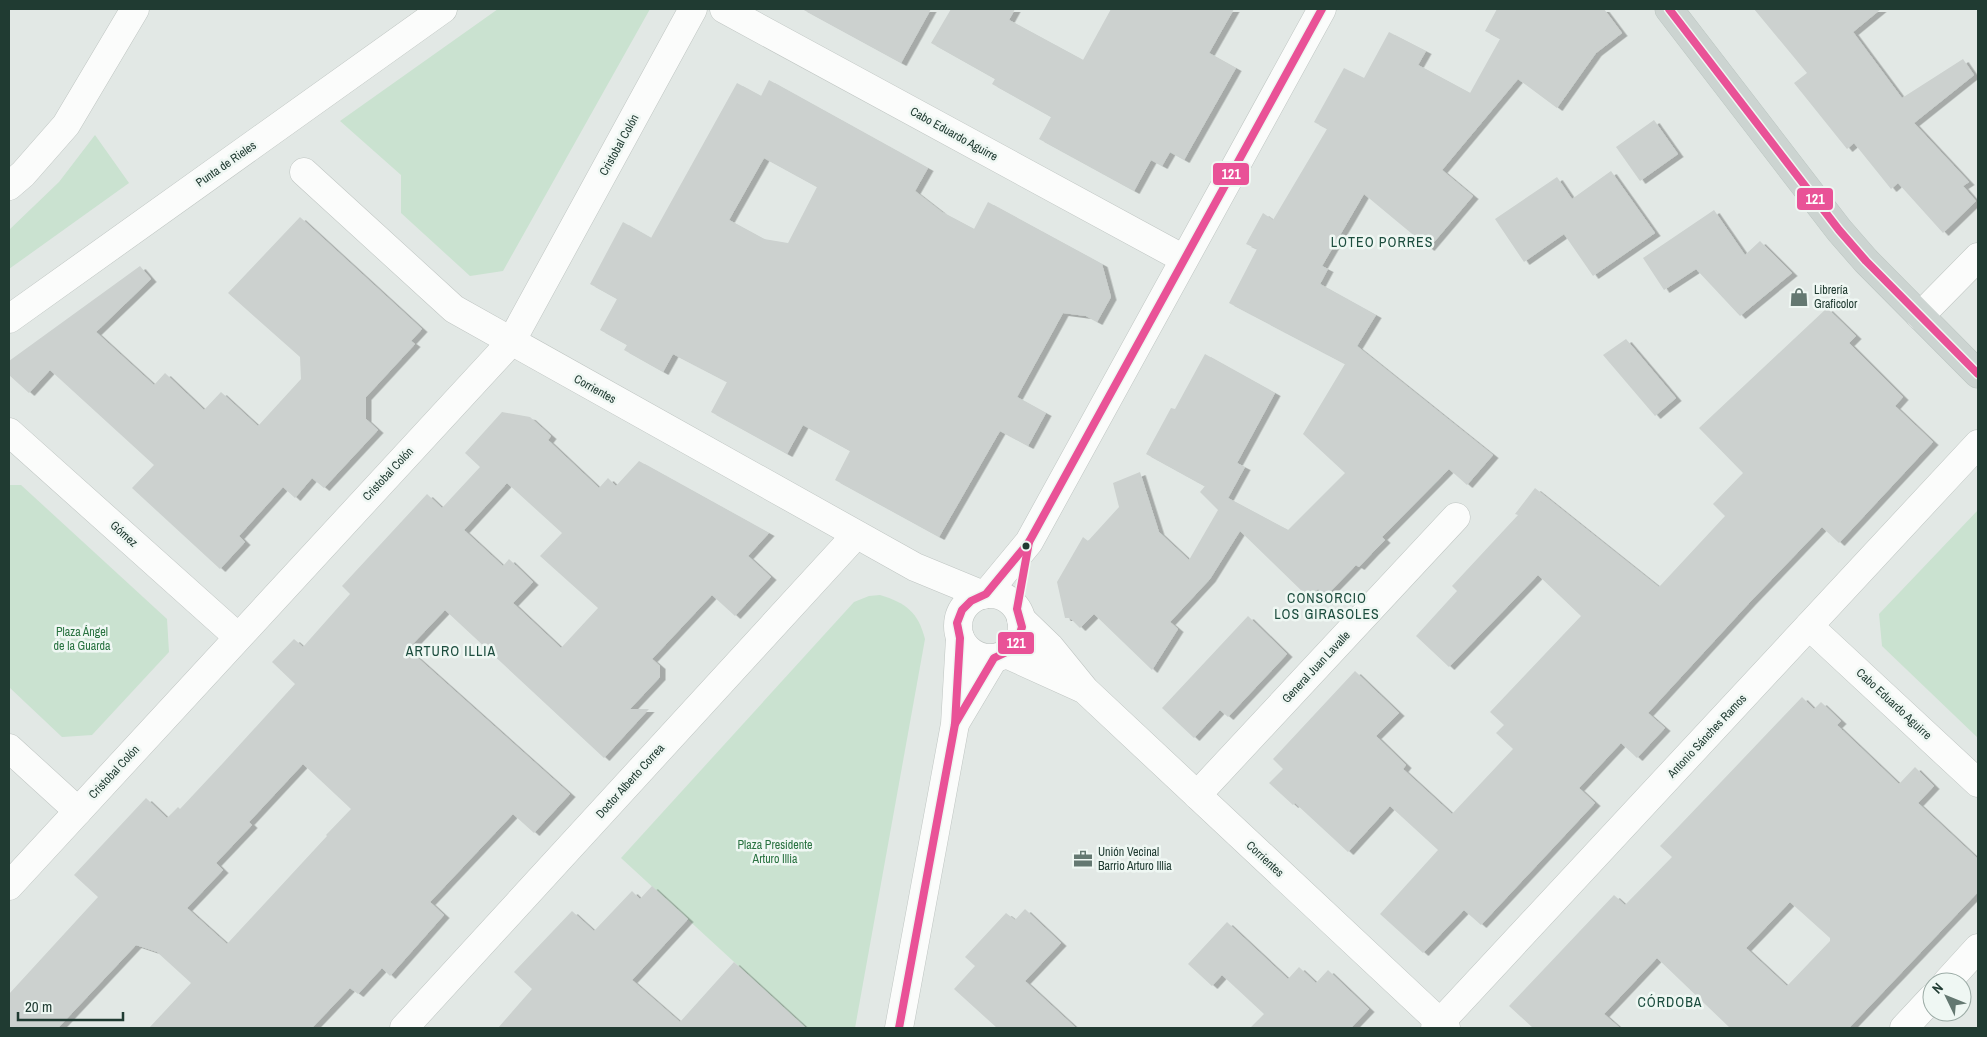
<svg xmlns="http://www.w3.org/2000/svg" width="1987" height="1037" font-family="'Archivo Narrow',sans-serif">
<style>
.green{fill:#cae2d0}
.building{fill:#ccd1cf;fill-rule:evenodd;filter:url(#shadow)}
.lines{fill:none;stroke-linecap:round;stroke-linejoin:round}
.minor-casing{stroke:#bfc5c2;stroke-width:29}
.major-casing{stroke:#bbc5c1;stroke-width:29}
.minor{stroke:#fbfcfb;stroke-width:28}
.major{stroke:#ccd4d1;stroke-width:28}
.bus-1-casing{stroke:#eff7f3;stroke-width:11}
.bus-1{stroke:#e95297;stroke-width:8}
.bus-dot{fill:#203b32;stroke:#eff7f3;stroke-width:2}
.labels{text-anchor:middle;stroke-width:5;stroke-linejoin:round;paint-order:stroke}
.street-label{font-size:12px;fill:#203b32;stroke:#eff7f3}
.poi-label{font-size:12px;fill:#203b32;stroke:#eff7f3;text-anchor:start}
.park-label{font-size:12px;fill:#297240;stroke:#eff7f3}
.neighbourhood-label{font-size:14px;letter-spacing:1px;fill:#1c4d3e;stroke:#eff7f3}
.line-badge{stroke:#eff7f3;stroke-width:2}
.badge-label{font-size:14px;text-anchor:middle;font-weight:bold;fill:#fff}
</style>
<defs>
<filter id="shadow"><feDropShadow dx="5.5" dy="3" stdDeviation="0" flood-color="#0004"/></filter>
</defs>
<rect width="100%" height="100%" fill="#e2e8e5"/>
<g class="green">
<path d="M498,9h152l-147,262 -33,5 -69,-63v-38l-61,-54z"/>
<path d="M95,135l34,48 -120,86v-39l50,-48z"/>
<path d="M9,485h12l146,134 2,33 -77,83 -30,2 -53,-50z"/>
<path d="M1978,510v228l-96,-92 -3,-32z"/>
<path d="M880,595c26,8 38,17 45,44l-70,389h-49l-185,-170 233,-256 15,-6z"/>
</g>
<g class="building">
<path d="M802,9h129l-30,54z"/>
<path d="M951,9h64l-6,11 74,40 28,-51h123l-25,44 27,15 -52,92 -14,-8 -8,14 -11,-6 -17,31 -95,-52 12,-22 -59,-33 3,-5 -64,-36z"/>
<path d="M1497,9h107l18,24 -26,20 -39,55 -39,-29 -76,91 31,26 -44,52 -65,-54 -42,72 6,3 -8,15 56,31 -19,31 136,109 -26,30 -18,-16 -67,68 3,3 -11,11 -15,16 -3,-2 -30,31 -8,-7 -9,9 -69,-67 -30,48 -40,43 8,7 -26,41 -58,-56 -14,14 -10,-10h-5l-8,-36 26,-45 5,4 31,-34 -6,-24 27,-11 19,60 30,28 29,-50 -18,-18 5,-6 1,1 -60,-33 25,-46 4,1 30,-55 70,39 -38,70 8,4 -17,31 60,32 57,-57 -42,-39 42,-70 -116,-61 28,-54 -11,-5 17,-31 10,7 54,-91 -13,-7 30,-54 20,10 25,-46 37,19 -8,14 52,28 30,-54 -15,-8z"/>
<path d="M1754,9h127l-28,23 49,66 61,-39 11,16 -60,48 55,59 -6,4 13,15 -33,32 -45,-50 -7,6 -37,-46 -7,6 -53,-66 13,-10z"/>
<path d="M769,80l159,88 -13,23 27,21 32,17 14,-27 114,62 9,33 -14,25 -11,-6 -23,-3 -46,84 29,16 -18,33 -28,-15 -61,106 -104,-57 15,-29 -47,-26 -16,29 -76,-42 16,-30 -54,-28 -10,18 -39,-22 3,-5 -27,-15 17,-31 -27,-15 33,-62 28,16 86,-155 24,13zM764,158l53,29 -29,56 -24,-4 -35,-19z"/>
<path d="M1654,120l24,34 -38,27 -24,-34z"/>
<path d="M1611,171l44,62 -62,43 -29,-42 -40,28 -29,-43 62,-42 15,22z"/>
<path d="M1714,210l31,45 15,-14 32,32 -52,43 -44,-47 -32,21 -21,-32z"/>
<path d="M300,217l122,112 -11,12 4,3 -49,53v22l12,11 -54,58 -12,-10 -17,20 -12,-11 -44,49 6,6 -25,27 -88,-81 22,-23 -104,-95 -21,23 -20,-18v-14l131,-95 11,13 -55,53 58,53 11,-12 39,37 17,-18 37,34 43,-47 -1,-22 -72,-64z"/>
<path d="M1827,308l29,28 -7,7 54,54 -8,9 38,36 -94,101 -17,-16 -72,75 -102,111 17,15 -28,30 -16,-15 -42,45 16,15 -114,122 -17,-15 -41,43 -43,-39 58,-64 -48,-44 -42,46 -53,-49 -2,2 -24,-22 14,-14 -10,-10 82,-88 44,42 -23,23 30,29 -3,4 49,45 61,-65 -17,-16 8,-8 -14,-13 91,-96 -43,-41 -89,92 -33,-31 41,-45 -5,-5 66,-71 -3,-1 20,-26 124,99 66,-71 -12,-12 30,-31 -44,-45z"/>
<path d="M1626,339l50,59 -21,18 -52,-61z"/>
<path d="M502,412l28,5 21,19 -3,4 51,48 9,-10 8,8 23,-25 130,72 -21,23 23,21 -36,39 -23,-21 -60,64 8,7v11l-30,32h19l-45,49 -159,-148 -37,39 162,145 -36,39 -21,-19 -83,88 14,13 -54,61 -8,-8 -24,26 -8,-6 -38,40h-163l42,-45 -34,-31 -21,-7 -78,83h-49v-34l89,-97 -24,-22 72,-77 21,20 11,-11 2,2 43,-46 72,-79 -23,-22 22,-23 9,8 47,-53 -8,-8 85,-92 15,14 38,-41 -15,-14zM507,483l55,50 -22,23 58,52 -37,40 -48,-45 20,-21 -24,-23 -6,7 -39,-36zM303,764l48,45 -25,26 1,1 -100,108 -40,-36 36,-38 -7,-7 36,-38 -3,-3z"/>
<path d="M1248,616l39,38 -59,63 -8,-7 -26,28 -32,-30z"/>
<path d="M1802,697l12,12 7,-7 20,19 -4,4 62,59 16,-17 19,19 -16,17 60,56v33l-129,136h-119l-73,-70 -53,56 16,14h-87l-24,-22 105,-111 11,10 47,-48 -12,-11zM1790,902l40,36v3l-43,45 -41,-38z"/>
<path d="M652,886l36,33 -56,61 48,42 54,-60 72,66h-308l34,-39 -18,-17 58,-61 22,20 38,-40 8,8z"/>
<path d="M1025,909l36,34 -36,38 51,47h-79l-43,-39 21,-23 -10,-9 41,-44 9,7z"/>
<path d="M1227,922l61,57 11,-12 17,16 12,-13 41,39 -18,19h-101l14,-14 -42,-39 -10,11 -24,-22z"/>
</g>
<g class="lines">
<g class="minor-casing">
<g id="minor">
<path d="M724,9l460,250"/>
<path d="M304,172l150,137 461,258 68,28"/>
<path d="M9,186l14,-12 43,-49 69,-116"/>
<path d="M1920,316l58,-59"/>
<path d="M9,319l434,-310"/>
<path d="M9,432l229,205"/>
<path d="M986,594l43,-52 293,-533"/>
<circle cx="990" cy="626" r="32"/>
<path d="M1021,619l29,28 35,43 361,338"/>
<path d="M1809,626l169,157"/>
<path d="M1006,654l75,34"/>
<path d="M957,720l37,-62"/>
<path d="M9,748l69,63"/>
<path d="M1197,795l259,-278"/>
<path d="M9,886l502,-544 182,-333"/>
<path d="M1947,982l31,-34"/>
<path d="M404,1028l452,-493"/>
<path d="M899,1028l56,-304 5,-86"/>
<path d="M1435,1028l543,-584"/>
<path d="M1904,1028l28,-30"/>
</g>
</g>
<g class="major-casing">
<path id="major" d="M1669,9l170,221 27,31 112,113"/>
</g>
<use href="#minor" class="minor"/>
<use href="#major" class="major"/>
<g class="bus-1-casing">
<g id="bus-1">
<path d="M1669,9l170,221 27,31 112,113"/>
<path d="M955,724l39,-66 19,-9 4,-7 5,-15 -5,-18 12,-67"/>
<path d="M899,1028l56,-304 5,-86 -3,-15 5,-13 9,-9 15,-7 43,-52 293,-533"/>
</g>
</g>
<use href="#bus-1" class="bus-1"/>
</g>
<defs>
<g id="shop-bare" transform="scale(1.5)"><path d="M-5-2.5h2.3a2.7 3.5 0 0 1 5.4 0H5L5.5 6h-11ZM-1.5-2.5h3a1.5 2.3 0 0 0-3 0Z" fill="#647871" stroke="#eff7f3" stroke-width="2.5" paint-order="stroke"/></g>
<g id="office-bare" transform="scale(1.5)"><path d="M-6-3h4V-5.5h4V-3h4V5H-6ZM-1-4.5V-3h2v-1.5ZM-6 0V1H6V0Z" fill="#647871" stroke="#eff7f3" stroke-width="2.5" paint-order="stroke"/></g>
</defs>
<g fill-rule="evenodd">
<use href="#shop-bare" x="1799" y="297"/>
<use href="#office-bare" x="1083" y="859"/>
</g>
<circle class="bus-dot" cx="1026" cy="546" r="4.5"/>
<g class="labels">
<g class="street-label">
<text transform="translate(954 134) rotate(29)" y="4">Cabo Eduardo Aguirre</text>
<text transform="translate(619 145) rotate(-61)" y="4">Cristobal Colón</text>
<text transform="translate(226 164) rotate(-35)" y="4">Punta de Rieles</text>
<text transform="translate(595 389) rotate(29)" y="4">Corrientes</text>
<text transform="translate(388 474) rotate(-47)" y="4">Cristobal Colón</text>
<text transform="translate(124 534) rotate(42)" y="4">Gómez</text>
<text transform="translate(1316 667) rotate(-47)" y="4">General Juan Lavalle</text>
<text transform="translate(1894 704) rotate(43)" y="4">Cabo Eduardo Aguirre</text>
<text transform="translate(1707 736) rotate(-47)" y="4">Antonio Sánches Ramos</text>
<text transform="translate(114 772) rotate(-47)" y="4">Cristobal Colón</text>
<text transform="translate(630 781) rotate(-48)" y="4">Doctor Alberto Correa</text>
<text transform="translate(1265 859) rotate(43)" y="4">Corrientes</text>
</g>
<g class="poi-label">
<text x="1814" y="294">Librería<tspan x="1814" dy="14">Graficolor</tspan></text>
<text x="1098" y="856">Unión Vecinal<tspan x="1098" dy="14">Barrio Arturo Illia</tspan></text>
</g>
<g class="park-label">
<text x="82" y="636">Plaza Ángel<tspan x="82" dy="14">de la Guarda</tspan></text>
<text x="775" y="849">Plaza Presidente<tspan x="775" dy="14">Arturo Illia</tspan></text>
</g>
<g class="neighbourhood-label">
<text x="1382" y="247">LOTEO PORRES</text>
<text x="1327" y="603">CONSORCIO<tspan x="1327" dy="16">LOS GIRASOLES</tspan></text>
<text x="451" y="656">ARTURO ILLIA</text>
<text x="1670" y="1007">CÓRDOBA</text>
</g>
</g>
<g class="line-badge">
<rect x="1212" y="162" width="38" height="24" rx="5" fill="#e95297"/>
<rect x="1796" y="187" width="38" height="24" rx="5" fill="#e95297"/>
<rect x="997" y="631" width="38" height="24" rx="5" fill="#e95297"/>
</g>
<g class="badge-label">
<text x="1231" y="179">121</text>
<text x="1815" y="204">121</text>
<text x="1016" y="648">121</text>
</g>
<rect width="1987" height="1037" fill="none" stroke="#203b32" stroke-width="20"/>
<g transform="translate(1947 997) rotate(313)"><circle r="24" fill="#eff7f3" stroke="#9caca6"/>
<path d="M0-4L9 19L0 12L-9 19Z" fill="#647871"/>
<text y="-8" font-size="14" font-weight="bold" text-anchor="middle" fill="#203b32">N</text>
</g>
<path d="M18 1012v8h105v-8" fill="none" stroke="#203b32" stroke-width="2.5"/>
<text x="25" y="1012" font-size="15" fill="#203b32" stroke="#eff7f3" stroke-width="4" paint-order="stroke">20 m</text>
</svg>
